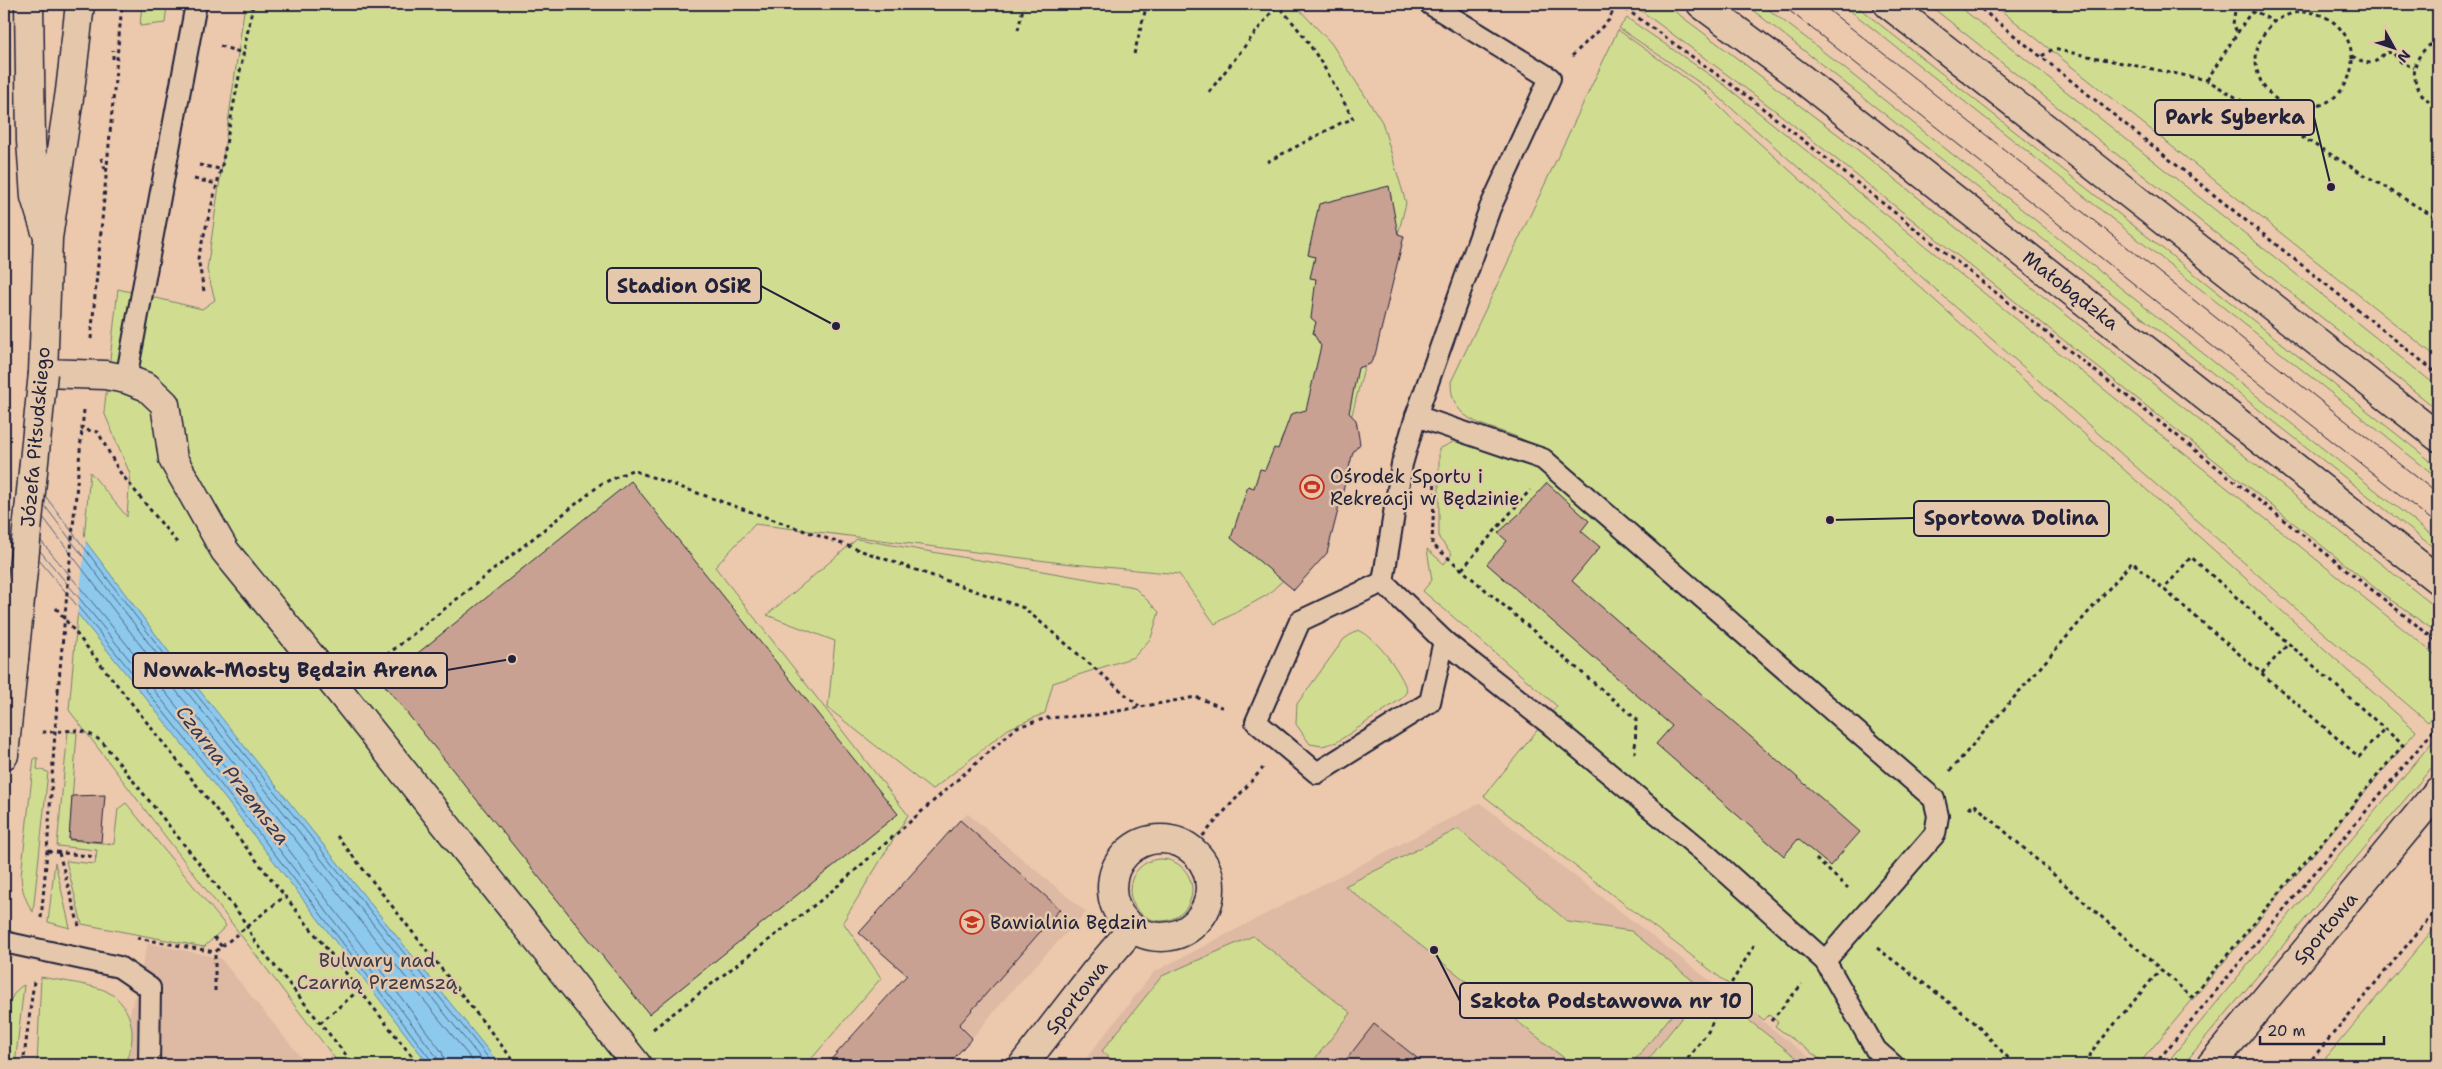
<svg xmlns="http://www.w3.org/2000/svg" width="2442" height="1069" font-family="'Shantell Sans',sans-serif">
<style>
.built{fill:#deb9a3}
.green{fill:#d0dd91;stroke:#798066}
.water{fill:#8dc9ed;stroke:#6286a6}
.pier{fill:#ecc8ad}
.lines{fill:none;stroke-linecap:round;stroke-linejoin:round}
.shore{stroke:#4d6582;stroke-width:1}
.building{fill:#c9a193;stroke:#22223b}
.service-casing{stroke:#22223b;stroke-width:24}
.minor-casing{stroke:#22223b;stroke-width:31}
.tertiary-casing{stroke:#22223b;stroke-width:31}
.path{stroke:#22223b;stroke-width:3;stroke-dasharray:4 4;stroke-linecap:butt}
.service{stroke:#e5c8ac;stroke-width:20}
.minor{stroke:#e5c8ac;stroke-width:28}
.tertiary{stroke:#e5c8ac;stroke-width:28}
.tram{stroke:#22223b;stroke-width:1}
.minor-bridge-casing{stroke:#22223b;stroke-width:31;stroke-linecap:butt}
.path-bridge{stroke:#22223b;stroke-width:3;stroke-dasharray:4 4;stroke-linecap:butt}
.minor-bridge{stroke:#e5c8ac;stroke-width:28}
.labels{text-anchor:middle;stroke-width:5;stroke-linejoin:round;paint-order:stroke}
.street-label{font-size:19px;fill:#22223b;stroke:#e5c8ac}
.poi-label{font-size:19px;fill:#22223b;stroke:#e5c8ac;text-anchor:start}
.park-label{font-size:19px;fill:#3c3e48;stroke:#e5c8ac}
.water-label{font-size:20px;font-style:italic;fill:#323b56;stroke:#e5c8ac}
.leader{fill:none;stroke:#22223b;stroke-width:2}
.callout-dot{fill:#22223b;stroke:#e5c8ac;stroke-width:2}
.callout{fill:#e5c8ac;stroke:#22223b;stroke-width:2}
.callout-label{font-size:20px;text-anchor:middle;font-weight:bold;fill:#22223b}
</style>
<rect width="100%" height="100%" fill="#ecc8ad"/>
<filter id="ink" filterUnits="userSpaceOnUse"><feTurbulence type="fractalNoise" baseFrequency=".02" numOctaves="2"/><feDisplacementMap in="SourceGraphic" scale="10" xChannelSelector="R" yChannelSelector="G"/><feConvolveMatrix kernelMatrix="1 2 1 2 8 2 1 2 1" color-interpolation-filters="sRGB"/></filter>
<g filter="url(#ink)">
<g class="built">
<path d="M1480,803l339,262h-738l73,-93z"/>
<path d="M968,814l118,98 -72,76 -42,50 -65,-57 2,-3 -50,-45 101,-113z"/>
<path d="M148,943l72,15 87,107h-190z"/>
</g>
<g class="green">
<path d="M142,4h25l-2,19 -25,3z"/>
<path d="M245,4h1049l37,39 51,79 24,81 -88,345 -51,47 -52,29 -36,-50 -117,-11 -307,-39 -40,43 193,248 -65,107 38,56 -75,87h-466l-271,-355 21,-238 37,45 3,-43 -26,-62 14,-123 84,20 13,-9 -8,-30z"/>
<path d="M1632,4h33l179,135 594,470v14l-6,6 -48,-34 -612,-487z"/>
<path d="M1745,4h16l45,34 632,502v11z"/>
<path d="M1842,4h12l584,463v11z"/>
<path d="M1928,4h28l482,383v23z"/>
<path d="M1993,4h445v354z"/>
<path d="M1627,18l96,66 710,569 5,5v52l-10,12 -109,-93 -607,-538 -93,-63z"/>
<path d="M1618,30l87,62 24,24 687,615 -278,334h-310l-53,-39 3,-4 -9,-7 -5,5 -32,-25 3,-6 -251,-193 73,-90 -134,-115 9,-11 -5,-31 17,15 8,-10 -13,-16v-89l16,-8 82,7c-30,-24 -87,-16 -86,-66z"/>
<path d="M857,539l277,48 25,25 -8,26 -17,19 -81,26 -8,30 -37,16 -76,61 -104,-82 7,-67 -68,-26z"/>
<path d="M1358,630c17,6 44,43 49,61l-6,8 -64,43 -15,4 -12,-2 -14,-20 1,-20 47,-65z"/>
<path d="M68,731l9,2 -8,107 45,4 4,-35 8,-6 100,123 -22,21 -122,-23 -16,-63 29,3 2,-14 -40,-4z"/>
<path d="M2438,735v25l-255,305h-18z"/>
<path d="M34,758h4l-1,11 11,3 -15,140c-8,-12 -11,-22 -12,-36z"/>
<path d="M1458,829l110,93 63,9 66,53 -66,81h-58l-228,-179z"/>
<circle cx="1161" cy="890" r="31"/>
<path d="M55,862l15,66 -22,-6z"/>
<path d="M2438,924v141h-118z"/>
<path d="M1253,936l98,77 -41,52h-192l-16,-14 60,-75z"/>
<path d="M41,977c15,3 53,8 65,14 28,14 33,50 17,74h-86z"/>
<path d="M24,985l-9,80h-11c0,-23 -3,-69 20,-80z"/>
<path d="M1706,987l100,78h-162z"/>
</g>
<path class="water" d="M4,433l168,223 328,409h-71c-138,-183 -277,-364 -425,-540z"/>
<path class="pier" d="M4,431l82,107 -9,79 -73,-88z"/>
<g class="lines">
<g class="shore">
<path d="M46,497l122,162 326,406"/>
<path d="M45,506l118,156 323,403"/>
<path d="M43,517l114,150 319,398"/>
<path d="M41,541c140,165 271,338 401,511l4,13"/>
<path d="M40,551c138,164 268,335 396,505l3,9"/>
<path d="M39,560c137,162 265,331 392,500l2,5"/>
</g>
</g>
<g class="building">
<path d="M1389,186l9,48 6,2 -29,119 -5,9 -12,4 -9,45 7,7 4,24 -7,8 -26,101 -33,37 -63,-52 17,-52 6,2 6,-19 5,1 9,-22 4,1 13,-35 15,-4 15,-64 -8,-13 3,-11 -5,-4 5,-39 -6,-1 5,-21 -7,-2 11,-51z"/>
<path d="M631,481l267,333 -249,200 -267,-332z"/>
<path d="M1547,483l42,38 -8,10 19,16 -28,34 288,251 -30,34 -32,-27 -14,17 -128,-112 16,-18 -185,-162 20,-23 -9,-8 20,-18z"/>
<path d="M105,795l-4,47 -32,-3 3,-43z"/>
<path d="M960,820l100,89 -101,116 13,13 -24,27h-122l81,-90 -48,-42z"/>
<path d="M1374,1024l52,41h-84z"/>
</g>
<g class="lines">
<g class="service-casing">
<g id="service">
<path d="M1430,4l120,74 -60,130 -74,208 -14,48 -19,118 61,59 108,85 154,128 119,107 51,89 17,15"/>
<path d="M126,379l70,-375"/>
<path d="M1416,416l127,43 391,340 4,17 -3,18 -110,127"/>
<path d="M1383,582l-83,39 -44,101 61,51 113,-71 14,-61"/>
<path d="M4,942l115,25 31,21 -1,77"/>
</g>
</g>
<g class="minor-casing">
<g id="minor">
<path d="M29,4l2,137 4,56 10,32"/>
<path d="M80,4l-10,87 -22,147 -5,135 62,2 21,4 21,8 18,17 8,55 52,92 115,141 297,373"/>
<path d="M4,755l10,-96"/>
<circle cx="1161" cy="888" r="49"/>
<path d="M1023,1065l72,-93 36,-42"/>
<path d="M2211,1065l227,-274"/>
</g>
</g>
<g class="tertiary-casing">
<g id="tertiary">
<path d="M1701,4l100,74 637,502"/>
<path d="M1888,4l550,433"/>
</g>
</g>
<g class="path">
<path d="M1619,4l132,95 687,543"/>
<path d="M1975,4l463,370"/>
<path d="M2236,4l-3,20 4,8"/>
<circle cx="2304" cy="60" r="48"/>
<path d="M1018,30l6,-26"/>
<path d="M2438,40c-31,15 -32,52 0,66"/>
<path d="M220,46l23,7"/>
<path d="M1134,54l13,-50"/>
<path d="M1572,56l37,-36 7,-16"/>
<path d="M2042,56l11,-7 154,31 231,139"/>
<path d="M2352,56c14,8 22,11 32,-3l8,-1 9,10 13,6"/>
<path d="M113,59v-9"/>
<path d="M2207,80l42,-65 6,-4 19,11"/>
<path d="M1209,92l68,-87"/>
<path d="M101,158l4,11"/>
<path d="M1267,162l74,-39 12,-4c-22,-41 -44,-82 -77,-115"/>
<path d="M199,165l21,4"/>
<path d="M194,179l23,5"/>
<path d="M204,291l-6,-33 24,-93 31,-161"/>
<path d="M91,339l31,-335"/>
<path d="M84,410l-2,19 16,3 21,39 59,73"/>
<path d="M1435,476l-3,68 204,175 -1,35"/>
<path d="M1462,569l68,-79"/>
<path d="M56,608l363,457"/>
<path d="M368,670l233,-186 31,-14 392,138 115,98"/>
<path d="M2262,673l26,-29"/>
<path d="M42,732c28,1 37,-9 61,11l138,173 13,24 100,125"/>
<path d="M1950,771l182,-209 227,195 25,-28"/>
<path d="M1969,809l5,-5 218,193 211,-252 -212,-188 -27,32"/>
<path d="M337,836l180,229"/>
<path d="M1192,848l71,-80"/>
<path d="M48,851l48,6"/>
<path d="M59,853l20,73"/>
<path d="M1816,859l32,29"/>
<path d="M41,918c8,-76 11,-151 17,-227"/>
<path d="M214,937l8,10"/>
<path d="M137,938l78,14"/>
<path d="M1877,948l94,71 44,46"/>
<path d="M1690,988l27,19"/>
<path d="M215,991v-39l70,-56"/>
<path d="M1771,1021l31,-37"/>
<path d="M320,1023l39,-33"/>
<path d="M653,1029l172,-132 192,-170 30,-9 48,-3 101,-18 30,12"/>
<path d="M23,1065l11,-84"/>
<path d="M1683,1065l27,-36 7,-22 39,-65"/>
<path d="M2088,1065l3,-13 69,-82"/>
<path d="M2154,1065l284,-340"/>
<path d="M2307,1065l131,-157"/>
</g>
<use href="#service" class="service"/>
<use href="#minor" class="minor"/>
<use href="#tertiary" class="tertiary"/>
<g class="tram">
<path d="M1781,4l657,521"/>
<path d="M1821,4l617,490"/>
</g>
<g class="minor-bridge-casing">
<path id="minor-bridge" d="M14,659l29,-286"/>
</g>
<path class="path-bridge" d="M58,691l24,-262"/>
<use href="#minor-bridge" class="minor-bridge"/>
</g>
</g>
<defs>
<g id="stadium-ring" transform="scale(1.25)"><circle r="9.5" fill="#e5c8ac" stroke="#c8321e" stroke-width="1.5"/><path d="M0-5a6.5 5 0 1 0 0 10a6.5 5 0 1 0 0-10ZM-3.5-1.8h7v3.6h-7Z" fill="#c8321e"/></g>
<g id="school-ring" transform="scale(1.25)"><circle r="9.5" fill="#e5c8ac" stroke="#c8321e" stroke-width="1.5"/><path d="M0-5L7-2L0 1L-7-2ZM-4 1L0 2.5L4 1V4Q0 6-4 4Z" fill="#c8321e"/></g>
</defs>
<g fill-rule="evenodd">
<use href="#stadium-ring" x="1312" y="487"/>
<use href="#school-ring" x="972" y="922"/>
</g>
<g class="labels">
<g class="street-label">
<text transform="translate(2071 290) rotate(38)" y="7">Małobądzka</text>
<text transform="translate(35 437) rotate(-85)" y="7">Józefa Piłsudskiego</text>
<text transform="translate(2325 928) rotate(-50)" y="7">Sportowa</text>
<text transform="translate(1076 997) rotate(-52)" y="7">Sportowa</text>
</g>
<g class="poi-label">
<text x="1330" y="483">Ośrodek Sportu i<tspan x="1330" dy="22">Rekreacji w Będzinie</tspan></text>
<text x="990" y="929">Bawialnia Będzin</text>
</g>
<g class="park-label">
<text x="377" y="967">Bulwary nad<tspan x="377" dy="22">Czarną Przemszą</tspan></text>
</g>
<g class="water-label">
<text transform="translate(233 775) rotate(52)" y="7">Czarna Przemsza</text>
</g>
</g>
<path class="leader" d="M2331 187L2314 117M836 326L761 286M1830 520L1914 518M512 659L447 670M1434 950L1460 1001"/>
<g class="callout-dot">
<circle cx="2331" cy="187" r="5"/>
<circle cx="836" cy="326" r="5"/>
<circle cx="1830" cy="520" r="5"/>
<circle cx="512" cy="659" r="5"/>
<circle cx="1434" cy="950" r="5"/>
</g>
<g class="callout">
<rect x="2155" y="100" width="159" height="35" rx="5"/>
<rect x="607" y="268" width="154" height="35" rx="5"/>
<rect x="1914" y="501" width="195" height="35" rx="5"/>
<rect x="133" y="653" width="314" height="35" rx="5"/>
<rect x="1460" y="983" width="292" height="35" rx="5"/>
</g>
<g class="callout-label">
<text x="2235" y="124">Park Syberka</text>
<text x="684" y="293">Stadion OSiR</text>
<text x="2011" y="525">Sportowa Dolina</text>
<text x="290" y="677">Nowak-Mosty Będzin Arena</text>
<text x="1606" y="1008">Szkoła Podstawowa nr 10</text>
</g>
<rect width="2442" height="1069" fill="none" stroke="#e5c8ac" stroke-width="20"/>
<rect x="10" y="10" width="2422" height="1049" fill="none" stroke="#22223b" stroke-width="2" filter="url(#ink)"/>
<g transform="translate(2394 48) rotate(130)" stroke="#e5c8ac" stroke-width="4" paint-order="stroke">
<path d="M0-4L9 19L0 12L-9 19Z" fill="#22223b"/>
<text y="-8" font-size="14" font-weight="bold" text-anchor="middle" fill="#22223b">N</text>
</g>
<path d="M2260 1036v8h124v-8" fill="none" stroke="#22223b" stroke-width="2.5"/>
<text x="2267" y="1036" font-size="15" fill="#22223b" stroke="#e5c8ac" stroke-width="4" paint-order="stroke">20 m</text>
</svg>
